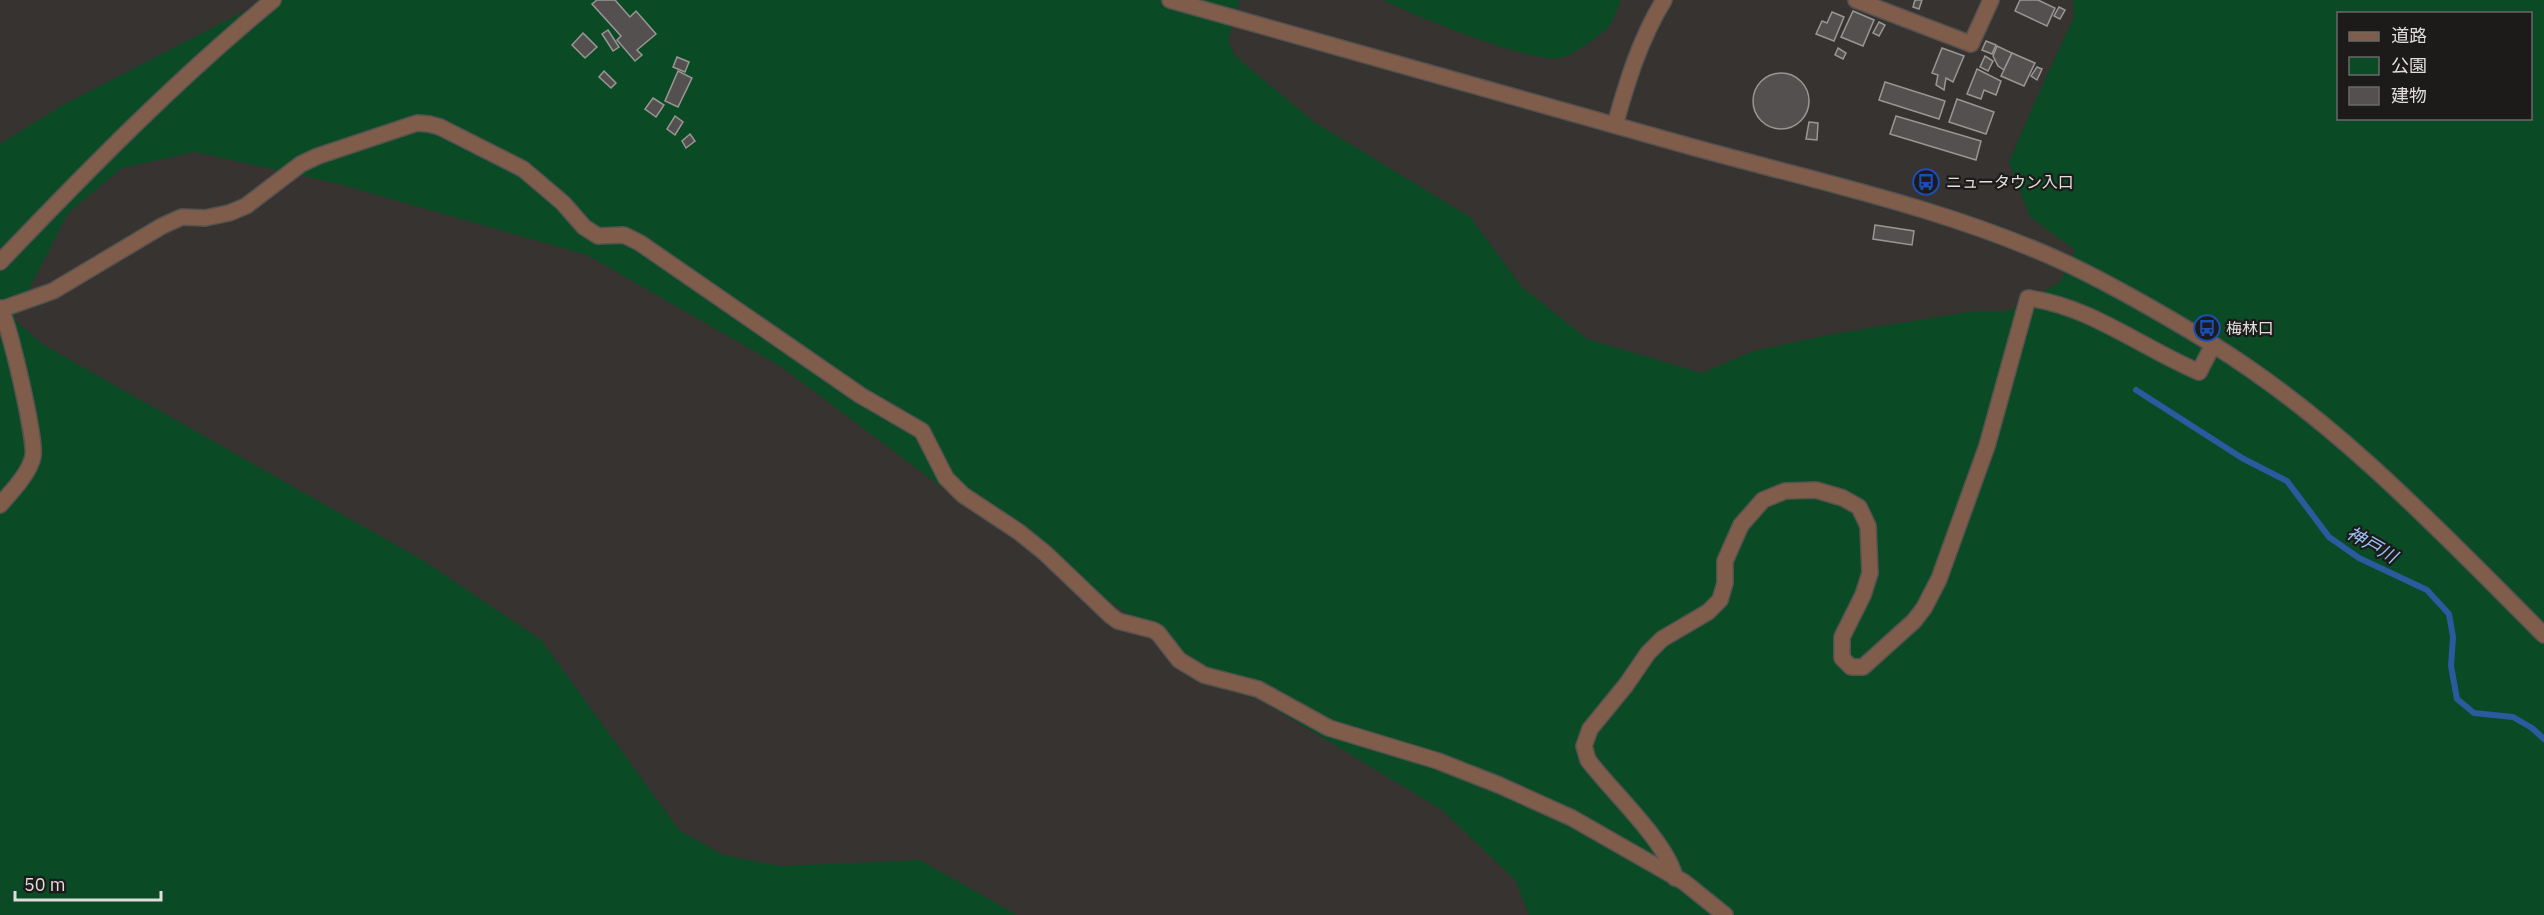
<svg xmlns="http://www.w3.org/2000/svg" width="2544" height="915" font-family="'IBM Plex Sans','Noto Sans JP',sans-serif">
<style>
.green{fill:#0a4b26;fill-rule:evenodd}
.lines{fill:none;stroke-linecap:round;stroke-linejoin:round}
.stream{stroke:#2c5a9e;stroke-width:6}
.building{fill:#54504f;stroke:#9a9694;stroke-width:1.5}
.minor-casing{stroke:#555250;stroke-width:18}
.tertiary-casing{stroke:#555250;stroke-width:18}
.minor{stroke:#805c4b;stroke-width:15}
.tertiary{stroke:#805c4b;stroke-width:15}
.labels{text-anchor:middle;stroke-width:4.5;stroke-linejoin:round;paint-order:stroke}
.poi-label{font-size:16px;fill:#e0dddc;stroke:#1c1b1a;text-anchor:start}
.water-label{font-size:18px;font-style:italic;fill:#9cc2fb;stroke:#1c1b1a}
</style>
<rect width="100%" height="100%" fill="#363331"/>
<g class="green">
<path d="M266,0h975l-2,2 -11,38 7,16 79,66 156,95 52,70 65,52 115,34 51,-22 80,-17 135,-22 41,-1 51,-29 15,-32 -45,-33 -21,-55 28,-65 37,-80 -1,-17h471v915h-1015l-13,-34 -74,-71 -239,-145 -263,-179 -160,-120 -193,-111 -252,-72 -140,-31 -73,16 -54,45 -54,106 28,25 382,217 117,79 138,190 44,25 57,11 140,-6 97,55h-1017v-771l63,-39zM2338,14h192v104h-192z"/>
<path d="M1383,0h238c-4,8 -6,18 -11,25 -5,8 -39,31 -49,33 -29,6 -149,-43 -178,-58z"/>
</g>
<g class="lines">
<path class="stream" d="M2136,390l106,68 45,23 42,56 30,21 68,32 22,24 4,23 -2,29 6,33 17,14 39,4 19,11 12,11"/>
</g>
<g class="building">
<path d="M597,0h18l15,17 6,-6 20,23 -19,16 5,5 -7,6 -18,-21 4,-4 -29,-32z"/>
<path d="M1915,0h7l-3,9 -6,-2z"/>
<path d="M2020,0h18l17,8 -8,18 -32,-15z"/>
<path d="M2059,7l6,3 -5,9 -6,-3z"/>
<path d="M1853,11l21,9 -11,26 -22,-9z"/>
<path d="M1832,12l12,5 -10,24 -18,-7 6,-13 5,2z"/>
<path d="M1879,22l6,3 -6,11 -6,-3z"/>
<path d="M608,30l11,17 -6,4 -11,-17z"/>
<path d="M583,33l14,14 -12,11 -13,-13z"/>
<path d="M1986,41l10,4 -4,9 -10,-4z"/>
<path d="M1997,46l15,7 -8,17 -6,-4 -5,-10z"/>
<path d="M1838,48l8,5 -3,6 -8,-4z"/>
<path d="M1942,48l22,8 -11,26 -7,-4 -2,12 -8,-5 2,-10 -6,-2z"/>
<path d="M2012,53l23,10 -11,23 -23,-10z"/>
<path d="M1985,56l8,5 -5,10 -8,-4z"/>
<path d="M677,57l12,5 -4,10 -12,-5z"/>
<path d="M2037,67l5,2 -5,11 -6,-4z"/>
<path d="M1977,69l24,12 -5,14 -12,-5 -3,9 -14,-5z"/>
<path d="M604,71l12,12 -5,5 -12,-11z"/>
<path d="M678,71l14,7 -14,29 -13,-6z"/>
<circle cx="1781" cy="101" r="28"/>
<path d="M1885,82l60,19 -6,18 -60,-19z"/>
<path d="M653,98l11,7 -8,12 -11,-8z"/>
<path d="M1957,99l37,13 -8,22 -37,-12z"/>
<path d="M675,116l8,6 -8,13 -8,-6z"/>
<path d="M1896,116l85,25 -5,19 -86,-26z"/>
<path d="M1809,122l9,1 -1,17 -11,-1z"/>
<path d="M690,134l5,7 -9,7 -4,-7z"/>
<path d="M1875,225l39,6 -2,14 -39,-6z"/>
</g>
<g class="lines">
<g class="minor-casing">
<g id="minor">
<path d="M1856,0l115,44 20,-44"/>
<path d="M0,308c9,14 36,131 33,148 -3,17 -22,36 -33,49"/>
<path d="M2,309l51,-18 109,-65 20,-9 23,1 24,-5 17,-7 55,-42 17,-8 99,-33 12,1 11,3 83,42 40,34 21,24 14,9 26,-1 16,8 220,152 62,36 24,47 17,17 56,37 26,21 65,62 8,6 35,9 5,3 21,27 25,15 54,14 71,39 109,33 61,24 73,33 112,64 41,33"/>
<path d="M1675,878c-7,-35 -64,-87 -87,-118l-4,-14 6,-17 36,-44 22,-32 14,-14 46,-27 12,-12 5,-17v-22l16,-36 22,-25 22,-9 31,-1 27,8 16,9 9,19 2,47 -7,22 -21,42v21l9,9h12l51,-46 10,-13 15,-29 48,-133 41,-148c62,8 114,50 171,74l14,-27"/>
</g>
</g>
<g class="tertiary-casing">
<g id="tertiary">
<path d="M1170,0c169,47 338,95 508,143 131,37 268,64 392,122 48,23 96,51 142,79 126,78 228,187 332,291"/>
<path d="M1615,125c12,-43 25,-86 49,-125"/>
<path d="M0,262c87,-91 175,-181 273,-262"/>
</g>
</g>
<use href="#minor" class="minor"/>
<use href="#tertiary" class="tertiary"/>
</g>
<defs>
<g id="bus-ring" transform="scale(1.35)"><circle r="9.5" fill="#1c1b1a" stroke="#1a4fb4" stroke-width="1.5"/><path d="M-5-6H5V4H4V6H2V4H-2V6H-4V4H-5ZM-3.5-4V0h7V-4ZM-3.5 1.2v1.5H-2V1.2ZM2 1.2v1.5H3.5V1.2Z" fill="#1a4fb4"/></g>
</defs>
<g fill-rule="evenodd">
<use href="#bus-ring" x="1926" y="182"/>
<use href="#bus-ring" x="2207" y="328"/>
</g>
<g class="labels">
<g class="poi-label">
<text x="1946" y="188">ニュータウン入口</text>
<text x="2226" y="334">梅林口</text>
</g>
<g class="water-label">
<text transform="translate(2372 545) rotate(30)" y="6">神戸川</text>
</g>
</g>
<rect x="2337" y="12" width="195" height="108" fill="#1c1b1a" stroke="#6a6968" stroke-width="1.5"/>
<rect x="2349" y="32" width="30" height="9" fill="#805c4b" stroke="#6a6968" stroke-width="1.5"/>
<text x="2391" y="42" font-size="18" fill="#e0dddc">道路</text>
<rect x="2349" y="57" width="30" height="18" fill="#0a4b26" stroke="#6a6968" stroke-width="1.5"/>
<text x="2391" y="72" font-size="18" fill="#e0dddc">公園</text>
<rect x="2349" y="87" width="30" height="18" fill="#54504f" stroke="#6a6968" stroke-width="1.5"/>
<text x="2391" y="102" font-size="18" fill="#e0dddc">建物</text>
<path d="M15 891v9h146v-9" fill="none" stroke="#e0dddc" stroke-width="3"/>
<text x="24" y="891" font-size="18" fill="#e0dddc" stroke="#1c1b1a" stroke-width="4.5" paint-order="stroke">50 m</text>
</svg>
